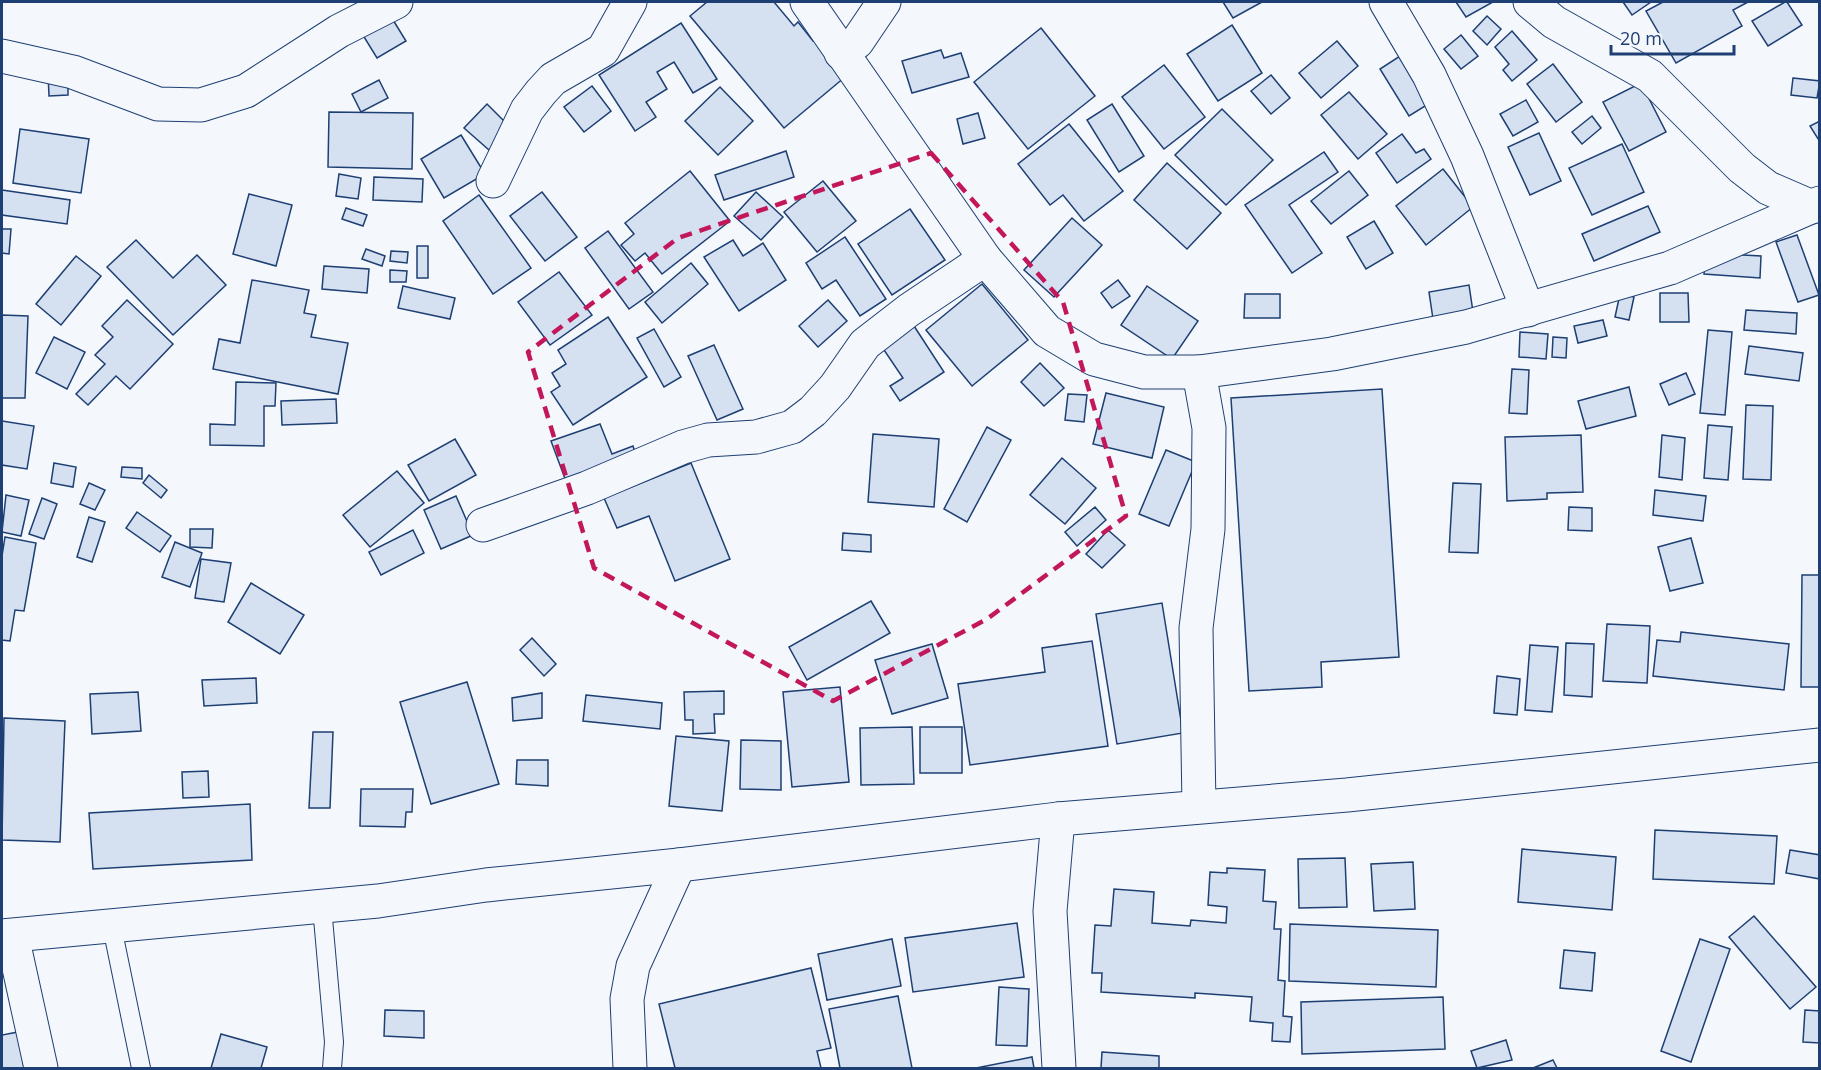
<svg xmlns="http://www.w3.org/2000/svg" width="1821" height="1070" font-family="'Open Sans',sans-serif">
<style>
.building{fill:#d5e0f0;stroke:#1d3f73;stroke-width:1.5}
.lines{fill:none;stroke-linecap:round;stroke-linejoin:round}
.lane-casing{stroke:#1d3f73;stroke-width:20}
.street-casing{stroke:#1d3f73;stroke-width:35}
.lane{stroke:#f4f7fb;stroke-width:18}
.street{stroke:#f4f7fb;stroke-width:33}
.marked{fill:none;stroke:#c2185b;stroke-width:4.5;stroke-dasharray:12 8;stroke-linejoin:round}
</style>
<rect width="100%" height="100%" fill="#f4f7fb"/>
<g class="building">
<path d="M707,2h67l20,24 4,-4 15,19 7,-6 31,37 -67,56 -94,-112z"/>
<path d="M1223,2h39l-29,16z"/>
<path d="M1456,2h37l-27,15z"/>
<path d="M1623,2h28l-19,13z"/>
<path d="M1663,2h85l-15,8 9,16 -66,37 -30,-52z"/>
<path d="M1785,2h2l15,23 -34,21 -16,-25z"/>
<path d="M390,15l16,26 -29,17 -16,-26z"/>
<path d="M1487,16l14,13 -14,16 -14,-14z"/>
<path d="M681,23l36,56 -24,14 -19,-31 -17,10 10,17 -21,13 10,15 -21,14 -36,-56z"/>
<path d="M1232,25l30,48 -44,28 -31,-47z"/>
<path d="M1041,28l54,68 -67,53 -54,-67z"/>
<path d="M1512,31l25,29 -25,21 -9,-11 6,-6 -14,-17z"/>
<path d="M1461,35l17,21 -17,13 -17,-20z"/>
<path d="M1337,41l21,25 -37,32 -22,-25z"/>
<path d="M941,50l3,8 17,-5 8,24 -57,16 -10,-32z"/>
<path d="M1400,56l30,47 -21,13 -29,-47z"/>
<path d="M1553,64l29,38 -26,20 -29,-38z"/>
<path d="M1164,65l41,52 -41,32 -42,-52z"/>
<path d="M48,73h20v22l-19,1z"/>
<path d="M1271,75l19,23 -19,16 -20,-23z"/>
<path d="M1793,78l27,3 -3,17 -26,-3z"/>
<path d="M379,80l9,18 -27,14 -9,-18z"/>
<path d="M1641,83l25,49 -37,19 -26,-49z"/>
<path d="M592,86l19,25 -27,21 -20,-25z"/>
<path d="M720,87l33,34 -35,34 -33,-34z"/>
<path d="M1349,92l38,42 -29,25 -37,-44z"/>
<path d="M1526,100l12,22 -25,14 -13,-22z"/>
<path d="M487,104l24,24 -22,22 -25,-22z"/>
<path d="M1112,104l32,52 -25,16 -32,-52z"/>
<path d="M1222,109l51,51 -47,45 -51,-50z"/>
<path d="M329,112l84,1 -1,56 -84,-2z"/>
<path d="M978,113l7,25 -22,6 -6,-25z"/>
<path d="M1592,116l9,12 -19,16 -10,-12z"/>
<path d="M1820,121v21l-10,-16z"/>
<path d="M1069,124l54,67 -39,30 -21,-26 -13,10 -32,-41z"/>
<path d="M20,129l69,10 -8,54 -68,-10z"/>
<path d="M1539,133l22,48 -31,14 -22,-48z"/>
<path d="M1402,134l14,19 8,-4 7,10 -34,24 -21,-30z"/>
<path d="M461,135l24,39 -41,24 -23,-39z"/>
<path d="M1622,144l22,48 -52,23 -23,-47z"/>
<path d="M786,151l8,26 -70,23 -9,-25z"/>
<path d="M1324,152l14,20 -49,33 33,48 -30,20 -47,-68z"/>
<path d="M1167,163l54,50 -34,36 -53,-49z"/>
<path d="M1443,169l30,38 -47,38 -30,-39z"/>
<path d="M690,171l40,50 -68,53 -17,-21 -10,8 -14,-16 13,-11 -9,-11z"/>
<path d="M1349,171l19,24 -37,29 -20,-23z"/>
<path d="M339,174l22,4 -3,21 -22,-3z"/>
<path d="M374,177l49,2 -1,23 -49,-2z"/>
<path d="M823,181l33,40 -39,31 -33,-40z"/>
<path d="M2,190l68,10 -3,24 -65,-9z"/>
<path d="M542,192l35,45 -32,24 -35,-45z"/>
<path d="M756,192l27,25 -22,23 -27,-24z"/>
<path d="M249,194l43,11 -16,61 -43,-12z"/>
<path d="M479,195l52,73 -38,26 -50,-73z"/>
<path d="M1648,206l12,26 -66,29 -12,-27z"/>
<path d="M346,208l21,7 -4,11 -21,-7z"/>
<path d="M910,209l35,51 -53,35 -34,-51z"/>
<path d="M1072,218l30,27 -48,52 -30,-27z"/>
<path d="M1374,221l19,32 -27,16 -19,-32z"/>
<path d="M2,229h9l-2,25 -7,-1z"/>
<path d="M608,231l45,61 -24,17 -44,-61z"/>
<path d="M1797,235l22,60 -21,7 -22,-60z"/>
<path d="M845,237l41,62 -26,17 -24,-36 -14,9 -16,-26z"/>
<path d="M136,240l37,38 24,-23 29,30 -53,50 -66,-68z"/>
<path d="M733,240l10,16 20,-13 23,37 -47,31 -35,-54z"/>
<rect x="417" y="246" width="11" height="32"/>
<path d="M366,249l19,7 -3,10 -20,-7z"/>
<path d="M391,251l17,1 -1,11 -17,-2z"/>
<path d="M1706,253l55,3 -1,22 -56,-4z"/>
<path d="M76,256l25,20 -40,49 -25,-21z"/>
<path d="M691,263l17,21 -46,39 -17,-21z"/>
<path d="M324,266l45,3 -2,24 -45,-4z"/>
<path d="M390,270l17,1 -1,11h-16z"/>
<path d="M559,272l33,43 -42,30 -32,-43z"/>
<path d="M252,280l57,10 -5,23 12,2 -5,22 37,6 -10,51 -125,-25 6,-30 21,4z"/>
<path d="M1118,280l12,16 -18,12 -11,-15z"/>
<path d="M982,284l46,56 -56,46 -46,-56z"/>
<path d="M1469,285l4,27 -40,7 -4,-27z"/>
<path d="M403,286l52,12 -5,21 -52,-11z"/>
<path d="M1147,286l51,35 -26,38 -51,-34z"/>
<path d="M1660,293h28l1,29h-29z"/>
<path d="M1245,294h35v24h-36z"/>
<path d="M1620,294l14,3 -5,23 -14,-3z"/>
<path d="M127,300l46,44 -43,45 -14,-13 -28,29 -12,-11 29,-30 -10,-9 18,-18 -11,-11z"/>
<path d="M828,300l19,21 -29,26 -19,-21z"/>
<path d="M1746,310l51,3 -1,21 -52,-4z"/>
<path d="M2,315l26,1 -3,82h-23z"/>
<path d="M608,317l39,60 -74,48 -22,-33 9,-6 -8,-13 14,-9 -8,-14z"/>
<path d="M1603,320l4,16 -29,7 -4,-17z"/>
<path d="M914,326l30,46 -44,29 -10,-15 13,-8 -21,-31z"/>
<path d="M654,329l27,48 -17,10 -27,-49z"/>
<path d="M1708,330l24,2 -7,83 -25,-2z"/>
<path d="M1520,332l28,2 -2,25 -27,-2z"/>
<path d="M54,337l31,15 -18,37 -31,-16z"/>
<path d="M1553,337l14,1 -1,20 -14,-1z"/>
<path d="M714,345l29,64 -26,11 -29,-64z"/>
<path d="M1749,346l54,7 -4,28 -54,-7z"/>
<path d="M1040,363l24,25 -20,18 -23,-24z"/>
<path d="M1512,369l17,1 -2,44 -18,-1z"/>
<path d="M1686,373l9,21 -26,11 -9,-21z"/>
<path d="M236,382l40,1 -1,23h-11v40l-54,-1v-21l25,1z"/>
<path d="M1629,387l7,29 -50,13 -8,-28z"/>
<path d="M1382,389l17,268 -78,5 1,25 -73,4 -18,-293z"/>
<path d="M1106,393l58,14 -12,51 -59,-14z"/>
<path d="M1068,394l19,1 -3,27 -19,-2z"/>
<path d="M336,399l1,24 -55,2 -1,-24z"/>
<path d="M1746,405l27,1 -2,74 -28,-1z"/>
<path d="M2,421l32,5 -7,43 -25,-4z"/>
<path d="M600,424l12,30 21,-8 4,12 -70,26 -16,-43z"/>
<path d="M1708,425l24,2 -4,53 -24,-2z"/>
<path d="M987,427l24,13 -44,82 -23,-13z"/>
<path d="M873,434l66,5 -5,68 -66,-5z"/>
<path d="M1581,435l2,57 -36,1v6l-40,2 -2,-64z"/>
<path d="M1662,435l23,3 -3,42 -23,-3z"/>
<path d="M455,439l21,36 -47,26 -21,-36z"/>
<path d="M1166,450l30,12 -27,64 -30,-12z"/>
<path d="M1062,458l34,30 -31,36 -35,-29z"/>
<path d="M54,463l22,4 -3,20 -22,-4z"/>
<path d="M691,463l39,96 -55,22 -26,-65 -32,12 -13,-30z"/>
<path d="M122,467l20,1v11l-21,-2z"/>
<path d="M397,471l27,32 -54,44 -27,-32z"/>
<path d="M149,475l18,15 -6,8 -18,-15z"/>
<path d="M89,483l16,7 -10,20 -15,-6z"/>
<path d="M1453,483l28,1 -3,69 -29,-1z"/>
<path d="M1655,490l51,6 -3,25 -50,-6z"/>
<path d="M6,495l23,5 -8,36 -19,-4z"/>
<path d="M456,496l17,39 -32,14 -17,-39z"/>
<path d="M42,498l15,6 -13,35 -15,-5z"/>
<path d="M1095,507l11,13 -29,26 -12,-14z"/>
<path d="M1569,507l23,1v23l-24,-1z"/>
<path d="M137,512l34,24 -11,16 -34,-24z"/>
<path d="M89,517l16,5 -13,40 -15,-5z"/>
<path d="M190,529h23l-1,19 -22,-1z"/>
<path d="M413,530l11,23 -43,22 -12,-23z"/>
<path d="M1108,530l17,15 -23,23 -16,-14z"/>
<path d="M843,533l28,2v17l-29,-2z"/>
<path d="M5,537l31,6 -12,68 -9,-1 -5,31 -8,-1v-84z"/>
<path d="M1691,538l12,45 -33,8 -12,-44z"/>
<path d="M175,542l27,11 -12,34 -28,-10z"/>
<path d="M201,559l30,4 -7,39 -29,-4z"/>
<path d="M1802,575h18v112h-19z"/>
<path d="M251,583l53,32 -24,39 -52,-32z"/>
<path d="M871,601l19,32 -83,47 -18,-33z"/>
<path d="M1162,603l21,130 -66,11 -21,-130z"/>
<path d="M1607,624l43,2 -3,57 -44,-2z"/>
<path d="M1681,632l108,12 -5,46 -131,-14 4,-36 23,2z"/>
<path d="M532,638l24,26 -12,12 -24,-26z"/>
<path d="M1092,641l16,105 -138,19 -12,-81 87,-12 -3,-24z"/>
<path d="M1566,643l28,1 -2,53 -28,-2z"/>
<path d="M932,644l16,54 -56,16 -17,-54z"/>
<path d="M1530,645l28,2 -6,65 -27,-2z"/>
<path d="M1497,676l23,3 -3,36 -23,-2z"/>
<path d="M256,678l1,25 -53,3 -2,-26z"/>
<path d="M467,682l32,102 -68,20 -31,-102z"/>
<path d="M840,687l9,95 -57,5 -9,-95z"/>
<path d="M724,691v23h-10l1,19 -22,1v-14h-8l-1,-28z"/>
<path d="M138,692l3,39 -49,3 -2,-40z"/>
<path d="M542,693v25l-29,3 -1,-23z"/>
<path d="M586,695l76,8 -2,26 -77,-8z"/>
<path d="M4,718l61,3 -5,121 -58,-2z"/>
<path d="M912,727l2,57 -53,1 -1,-57z"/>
<rect x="920" y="727" width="42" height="46"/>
<path d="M313,732h20l-3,76h-21z"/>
<path d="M676,736l53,5 -7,70 -53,-5z"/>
<path d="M741,740l40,1v49l-41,-1z"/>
<path d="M517,760h31v26l-32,-2z"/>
<path d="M208,771l1,26 -26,1 -1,-26z"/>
<path d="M361,789h52l-1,23h-6l-1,15 -45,-1z"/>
<path d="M250,804l2,56 -159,9 -4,-56z"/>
<path d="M1655,830l122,6 -3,48 -121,-5z"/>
<path d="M1522,849l94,8 -4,53 -94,-8z"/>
<path d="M1790,850l30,5v24l-34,-6z"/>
<path d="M1345,858l2,49 -48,1 -1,-49z"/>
<path d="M1413,862l2,47 -41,2 -3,-47z"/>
<path d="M1227,868l38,2 -2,31 13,1 -2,27h7l-3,51 7,1 -2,35 9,1 -2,25 -18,-1 1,-18 -23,-2 2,-24 -57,-4v5l-94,-6 1,-19h-10l3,-48 16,1 3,-37 40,3 -2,31 38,3 1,-6 35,3 1,-16 -19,-2 2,-33 17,1z"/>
<path d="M1754,916l62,71 -26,22 -61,-72z"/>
<path d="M1017,923l7,54 -111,15 -8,-54z"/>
<path d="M1290,924l148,6 -2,57 -147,-6z"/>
<path d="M892,939l9,47 -74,14 -9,-46z"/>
<path d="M1700,939l30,10 -39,113 -30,-11z"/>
<path d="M1564,950l31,3 -3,38 -32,-3z"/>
<path d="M811,968l20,80 -14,3 4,17h-146l-16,-64z"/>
<path d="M999,987l30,2 -2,57 -31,-1z"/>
<path d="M898,996l14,72h-72l-11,-59z"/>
<path d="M1443,997l2,52 -143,5 -1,-52z"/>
<path d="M385,1010l39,1v27l-40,-2z"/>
<path d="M1805,1010l15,1v32l-17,-1z"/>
<path d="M18,1032l6,36h-22v-33z"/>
<path d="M221,1034l46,13 -6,21h-50z"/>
<path d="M1506,1040l6,20 -35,8 -6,-17z"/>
<path d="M1102,1052l57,4v12h-58z"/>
<path d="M1032,1057l2,11h-58z"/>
<path d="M1553,1060l4,8h-24z"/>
</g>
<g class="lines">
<g class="lane-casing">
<g id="lane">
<path d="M322,907l12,135 -2,26"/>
<path d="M112,927l29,141"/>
</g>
</g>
<g class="street-casing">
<g id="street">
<path d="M807,2l178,257 62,72 47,28 50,13h55l133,-18 134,-27 204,-59 150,-65"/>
<path d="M1386,2l43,73 38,81 61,154"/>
<path d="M1530,2l24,20 96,54 92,92 26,20 44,19"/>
<path d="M841,53l16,-11 27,-40"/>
<path d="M2,56l71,16 85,32 43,1 45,-14 93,-60 57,-29"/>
<path d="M493,181l34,-71 14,-18 12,-13 50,-29 27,-48"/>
<path d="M483,525l104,-37 96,-41 25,-7 48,-3 36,-10 21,-16 22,-24 30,-43 44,-34 76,-51"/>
<path d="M1199,806l-3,-178 12,-99 1,-101 -10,-56"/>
<path d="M1058,819l-8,92 9,157"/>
<path d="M2,936l376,-35 108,-16 193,-20 379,-46 289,-24 473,-50"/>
<path d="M12,936l29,132"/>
<path d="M630,1068l-3,-69 6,-33 46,-101"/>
</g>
</g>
<use href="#lane" class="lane"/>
<use href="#street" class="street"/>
</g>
<path class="marked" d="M931,153l132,149 63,214 -139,103 -154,82 -239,-133 -66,-216 150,-114z"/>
<rect width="1821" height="1070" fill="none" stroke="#1d3f73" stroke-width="6"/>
<path d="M1611 45v9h123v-9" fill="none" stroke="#1d3f73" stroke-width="3"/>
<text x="1620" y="45" font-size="18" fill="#1d3f73" stroke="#f4f7fb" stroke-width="4.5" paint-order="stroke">20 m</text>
</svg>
